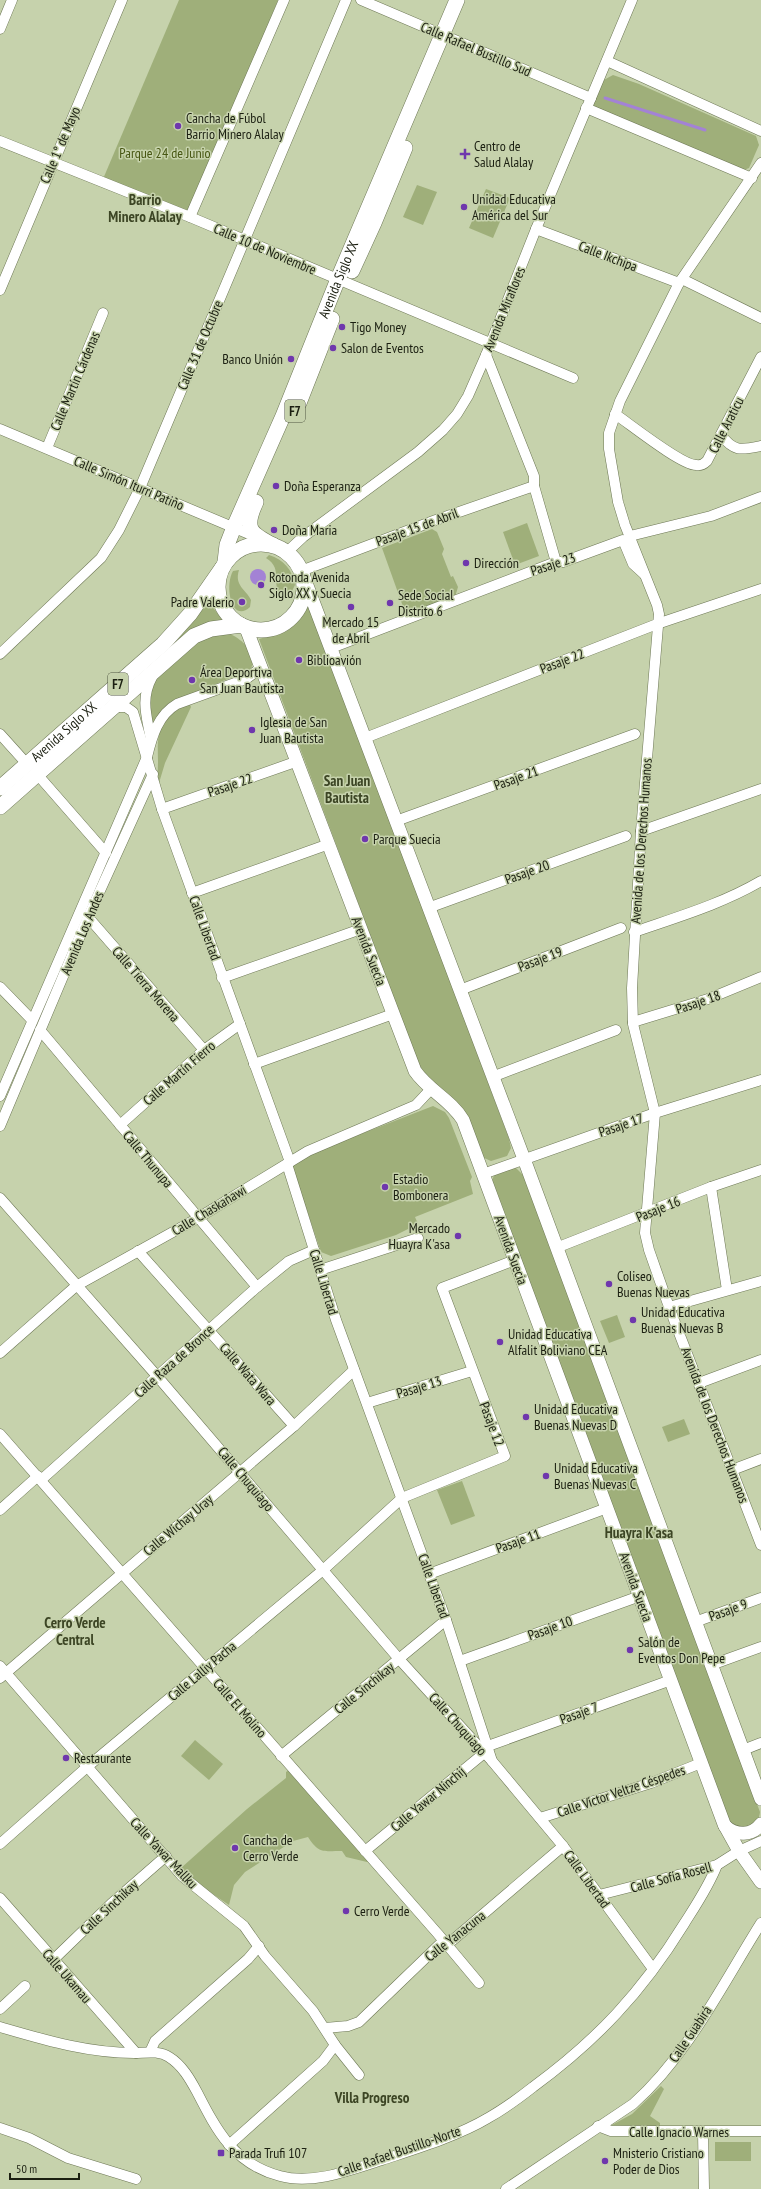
<svg xmlns="http://www.w3.org/2000/svg" width="761" height="2189" font-family="'PT Sans Narrow',sans-serif">
<style>
.green{fill:#9faf7a}
.water{fill:#a382d5}
.lines{fill:none;stroke-linecap:round;stroke-linejoin:round}
.stream{stroke:#a382d5;stroke-width:3}
.minor-casing{stroke:#6d7755;stroke-width:11}
.major-casing{stroke:#6d7755;stroke-width:14}
.highway-casing{stroke:#6d7755;stroke-width:16}
.minor{stroke:#fff;stroke-width:10}
.major{stroke:#fff;stroke-width:13}
.highway{stroke:#fff;stroke-width:15}
.poi-dot{fill:#6f37ad;stroke:#c6d2ac;stroke-width:1.5}
.labels{text-anchor:middle;stroke-width:3;stroke-linejoin:round;paint-order:stroke}
.shield{fill:#c6d2ac;stroke:#4e5540;stroke-width:1}
.shield-label{font-size:13px;font-weight:bold;fill:#1b1f11}
.street-label{font-size:14px;fill:#1b1f11;stroke:#c6d2ac}
.poi-label{font-size:14px;fill:#1b1f11;stroke:#c6d2ac;text-anchor:start}
.park-label{font-size:14px;fill:#475713;stroke:#c6d2ac}
.neighbourhood-label{font-size:15px;font-weight:bold;fill:#3c4524;stroke:#c6d2ac}
</style>
<rect width="100%" height="100%" fill="#c6d2ac"/>
<g class="green">
<path d="M179,0h99l-84,204 -8,7 -83,-32z"/>
<path d="M613,75l26,9 117,52 3,9 -10,23 -5,2 -152,-63 10,-26z"/>
<path d="M417,185l20,7 -14,33 -20,-8z"/>
<path d="M486,189l24,9 -17,40 -24,-10z"/>
<path d="M527,523l12,33 -24,9 -12,-33z"/>
<path d="M432,529l5,3 7,17 -2,5 9,23 2,-1 5,11 -3,10 -49,18 -24,-67z"/>
<path d="M269,555c15,5 23,14 26,30l-4,8 -8,2c-14,-6 2,-26 -17,-37z"/>
<path d="M239,570c-5,16 7,19 12,30l-1,7c-18,17 -26,-20 -17,-36z"/>
<path d="M211,593l3,16 11,14 -13,1 -212,177v-7z"/>
<path d="M309,603l200,536 2,9 -4,8 -16,5 -9,-4 -47,-71 -16,-21 -160,-426 28,-8 15,-15z"/>
<path d="M226,632c15,6 32,20 25,37l-80,34 -19,22 -4,-30 9,-18 44,-39z"/>
<path d="M189,702l2,5 -26,56 -6,20c-2,-8 -1,-14 -1,-22 -1,-33 1,-42 31,-59z"/>
<path d="M433,1106l12,6 4,6 23,59 -2,4 3,13 -58,23 3,7 -22,11 -65,21 -10,-4 -29,-86 20,-13z"/>
<path d="M515,1167l8,8 237,637c-2,15 -12,14 -24,16l-7,-7 -237,-640 2,-6z"/>
<path d="M617,1315l8,22 -16,6 -9,-22z"/>
<path d="M684,1419l6,15 -22,8 -6,-15z"/>
<path d="M462,1481l13,35 -24,9 -14,-35z"/>
<path d="M195,1740l28,24 -14,16 -28,-24z"/>
<path d="M289,1770l81,90 -3,2 -21,-5 -4,-6c-19,0 -23,3 -34,-14l-15,4 -48,31 -11,13 -5,20 -31,-21 -17,-16 66,-59 39,-31v-6z"/>
<path d="M661,2086l3,3 -14,27 10,7v3l-48,-1 20,-11z"/>
<rect x="715" y="2142" width="36" height="19"/>
</g>
<circle class="water" cx="258" cy="577" r="8"/>
<g class="lines">
<path class="stream" d="M605,98l100,32"/>
<g class="minor-casing">
<g id="minor">
<path d="M361,0l230,98"/>
<path d="M0,29l12,-29"/>
<path d="M607,61l154,70"/>
<path d="M586,108l166,70"/>
<path d="M0,141l190,76 383,161"/>
<path d="M761,163l-82,120 -59,118 -11,32v16l9,53 7,23 32,80 2,9 -18,217 -9,157 1,36 22,89 -10,120 4,17 20,57 92,238"/>
<path d="M190,217l94,-217"/>
<path d="M536,229l143,54"/>
<path d="M682,279l79,39"/>
<path d="M0,290l122,-290"/>
<path d="M486,355l48,121v10l22,76"/>
<path d="M615,414c15,10 66,51 81,51 5,1 8,-1 11,-4l54,-104"/>
<path d="M0,429l256,108"/>
<path d="M721,435c13,17 20,15 40,11"/>
<path d="M47,448l56,-135"/>
<path d="M630,536l81,-20 50,-19"/>
<path d="M287,552l16,-15 115,-85 25,-22 14,-16 11,-18 18,-41 50,-126 96,-229"/>
<path d="M301,571l135,-51 98,-34"/>
<path d="M331,648l225,-86h7l60,-22 10,24 11,10"/>
<path d="M0,654l101,-96 18,-28 21,-42 206,-488"/>
<path d="M113,707h13l7,5 29,97 128,353"/>
<path d="M0,734l27,30"/>
<path d="M365,738l292,-114 104,-35"/>
<path d="M151,740c-4,-23 -11,-41 1,-63"/>
<path d="M37,774l69,79"/>
<path d="M162,809l136,-48"/>
<path d="M396,821l239,-87"/>
<path d="M641,831l120,-42"/>
<path d="M192,893l137,-49"/>
<path d="M428,908l198,-72"/>
<path d="M88,917l116,133"/>
<path d="M634,932c43,-15 88,-28 127,-51"/>
<path d="M222,978l139,-49"/>
<path d="M0,987l32,33"/>
<path d="M460,990l161,-62"/>
<path d="M633,1022l75,-23 53,-22"/>
<path d="M40,1030l217,257"/>
<path d="M254,1064l139,-50"/>
<path d="M492,1077l124,-47"/>
<path d="M0,1096l147,-339c5,-21 11,-42 30,-53l69,-25 16,-12"/>
<path d="M120,1125l84,-75 36,-26"/>
<path d="M0,1126l88,-209 65,-143"/>
<path d="M287,1164l49,156 110,300 46,141 71,85 90,123"/>
<path d="M483,1174l172,-61 106,-33"/>
<path d="M711,1187l16,103"/>
<path d="M0,1198l157,178 242,283 93,102"/>
<path d="M556,1248l155,-61 50,-17"/>
<path d="M138,1251l156,175"/>
<path d="M320,1270l98,-32"/>
<path d="M669,1307l92,-26"/>
<path d="M0,1353l76,-67 122,-68 110,-67 108,-46 15,-16"/>
<path d="M699,1383l62,-23"/>
<path d="M367,1403l105,-32"/>
<path d="M0,1434l438,500 41,49"/>
<path d="M732,1470l29,-11"/>
<path d="M41,1480l216,-193 32,-26 25,-11"/>
<path d="M0,1510l38,-34"/>
<path d="M429,1574l178,-66"/>
<path d="M695,1622l66,-24"/>
<path d="M460,1661l180,-65"/>
<path d="M711,1665l50,-18"/>
<path d="M0,1666l182,210 62,50 21,30 48,55 22,34 24,30"/>
<path d="M0,1678l294,-252 60,-56"/>
<path d="M488,1746l183,-66"/>
<path d="M743,1750l18,-7"/>
<path d="M281,1756l165,-136"/>
<path d="M540,1818l111,-35 50,-20"/>
<path d="M0,1844l87,-77 236,-197 79,-72 103,-42 -63,-168 73,-28"/>
<path d="M365,1851l118,-97 3,-5"/>
<path d="M599,1895l118,-30 22,-14 22,-10"/>
<path d="M0,1898l136,155"/>
<path d="M53,1960l58,-56 55,-48"/>
<path d="M0,2009l25,-23"/>
<path d="M0,2027c45,13 87,26 134,26 11,0 25,-3 35,4 13,8 21,22 28,35 20,39 37,72 83,84 33,9 71,-6 102,-16 33,-11 76,-24 106,-42 16,-9 31,-20 45,-31 64,-47 109,-95 151,-163 12,-19 25,-38 33,-59"/>
<path d="M325,2028l23,-2 11,-4 80,-77h8l116,-99"/>
<path d="M150,2052l5,-11 93,-82 11,-13"/>
<path d="M598,2126l13,5h150"/>
<path d="M0,2128l29,10 39,20 68,21"/>
<path d="M703,2132l1,57"/>
<path d="M229,2145l94,-84 12,-16"/>
<path d="M506,2189l127,-85c55,-49 89,-119 128,-181"/>
</g>
</g>
<g class="major-casing">
<g id="major">
<path d="M303,575l221,584 237,640"/>
<path d="M246,628l169,443c13,19 36,29 48,49l261,704 15,27 22,31"/>
<path d="M725,1826c11,10 27,10 36,-2"/>
</g>
</g>
<g class="highway-casing">
<g id="highway">
<path d="M352,271l22,-48 31,-75"/>
<path d="M299,403l33,-84"/>
<path d="M256,502c-12,26 -7,31 17,43"/>
<circle cx="261" cy="587" r="43"/>
<path id="s1" d="M225,562l2,-17 7,-18 49,-111 55,-137 119,-279"/>
<path id="s2" d="M0,788l163,-144 27,-30 32,-46"/>
<path d="M0,807l194,-171 17,-7 30,-4"/>
</g>
</g>
<use href="#minor" class="minor"/>
<use href="#major" class="major"/>
<use href="#highway" class="highway"/>
</g>
<g class="poi-dot">
<circle cx="178" cy="126" r="4"/>
<path d="M463 148h4v4h4v4h-4v4h-4v-4h-4v-4h4z"/>
<circle cx="464" cy="207" r="4"/>
<circle cx="342" cy="327" r="4"/>
<circle cx="333" cy="348" r="4"/>
<circle cx="291" cy="359" r="4"/>
<circle cx="276" cy="486" r="4"/>
<circle cx="274" cy="530" r="4"/>
<circle cx="466" cy="563" r="4"/>
<circle cx="261" cy="585" r="4"/>
<circle cx="242" cy="602" r="4"/>
<circle cx="390" cy="603" r="4"/>
<circle cx="351" cy="607" r="4"/>
<circle cx="299" cy="660" r="4"/>
<circle cx="192" cy="680" r="4"/>
<circle cx="252" cy="730" r="4"/>
<circle cx="365" cy="839" r="4"/>
<circle cx="385" cy="1187" r="4"/>
<circle cx="458" cy="1236" r="4"/>
<circle cx="609" cy="1284" r="4"/>
<circle cx="633" cy="1320" r="4"/>
<circle cx="500" cy="1342" r="4"/>
<circle cx="526" cy="1417" r="4"/>
<circle cx="546" cy="1476" r="4"/>
<circle cx="630" cy="1650" r="4"/>
<circle cx="66" cy="1758" r="4"/>
<circle cx="235" cy="1848" r="4"/>
<circle cx="346" cy="1911" r="4"/>
<rect x="217" y="2149" width="8" height="8" rx="2"/>
<circle cx="605" cy="2161" r="4"/>
</g>
<g class="labels">
<g class="shield">
<rect x="285" y="400" width="20" height="22" rx="3"/>
<rect x="108" y="673" width="20" height="22" rx="3"/>
</g>
<g class="shield-label">
<text x="295" y="416">F7</text>
<text x="118" y="689">F7</text>
</g>
<g class="street-label">
<text transform="translate(476 49) rotate(23)" y="5">Calle Rafael Bustillo Sud</text>
<text transform="translate(60 145) rotate(-67)" y="5">Calle 1° de Mayo</text>
<text transform="translate(265 249) rotate(23)" y="5">Calle 10 de Noviembre</text>
<text transform="translate(608 256) rotate(21)" y="5">Calle Ikchipa</text>
<text dy="5" stroke="none"><textPath href="#s1" startOffset="305">Avenida Siglo XX</textPath></text>
<text transform="translate(504 309) rotate(-68)" y="5">Avenida Miraflores</text>
<text transform="translate(200 345) rotate(-67)" y="5">Calle 31 de Octubre</text>
<text transform="translate(75 381) rotate(-67)" y="5">Calle Martín Cárdenas</text>
<text transform="translate(726 425) rotate(-63)" y="5">Calle Araticu</text>
<text transform="translate(129 483) rotate(23)" y="5">Calle Simón Iturri Patiño</text>
<text transform="translate(417 527) rotate(-20)" y="5">Pasaje 15 de Abril</text>
<text transform="translate(553 564) rotate(-18)" y="5">Pasaje 23</text>
<text transform="translate(562 661) rotate(-21)" y="5">Pasaje 22</text>
<text dy="5" stroke="none"><textPath href="#s2" startOffset="85">Avenida Siglo XX</textPath></text>
<text transform="translate(516 778) rotate(-20)" y="5">Pasaje 21</text>
<text transform="translate(230 785) rotate(-19)" y="5">Pasaje 22</text>
<text transform="translate(641 841) rotate(-86)" y="5">Avenida de los Derechos Humanos</text>
<text transform="translate(527 872) rotate(-20)" y="5">Pasaje 20</text>
<text transform="translate(205 928) rotate(70)" y="5">Calle Libertad</text>
<text transform="translate(82 933) rotate(-67)" y="5">Avenida Los Andes</text>
<text transform="translate(369 951) rotate(69)" y="5">Avenida Suecia</text>
<text transform="translate(540 959) rotate(-21)" y="5">Pasaje 19</text>
<text transform="translate(146 984) rotate(49)" y="5">Calle Tierra Morena</text>
<text transform="translate(698 1002) rotate(-19)" y="5">Pasaje 18</text>
<text transform="translate(179 1073) rotate(-41)" y="5">Calle Martín Fierro</text>
<text transform="translate(621 1125) rotate(-19)" y="5">Pasaje 17</text>
<text transform="translate(148 1159) rotate(50)" y="5">Calle Thunupa</text>
<text transform="translate(658 1209) rotate(-22)" y="5">Pasaje 16</text>
<text transform="translate(209 1210) rotate(-31)" y="5">Calle Chaskañawi</text>
<text transform="translate(511 1250) rotate(70)" y="5">Avenida Suecia</text>
<text transform="translate(324 1282) rotate(73)" y="5">Calle Libertad</text>
<text transform="translate(174 1361) rotate(-42)" y="5">Calle Raza de Bronce</text>
<text transform="translate(248 1374) rotate(49)" y="5">Calle Wata Wara</text>
<text transform="translate(419 1387) rotate(-17)" y="5">Pasaje 13</text>
<text transform="translate(492 1424) rotate(69)" y="5">Pasaje 12</text>
<text transform="translate(715 1425) rotate(69)" y="5">Avenida de los Derechos Humanos</text>
<text transform="translate(246 1479) rotate(50)" y="5">Calle Chuquiago</text>
<text transform="translate(178 1525) rotate(-40)" y="5">Calle Wichay Uray</text>
<text transform="translate(518 1541) rotate(-20)" y="5">Pasaje 11</text>
<text transform="translate(434 1586) rotate(70)" y="5">Calle Libertad</text>
<text transform="translate(636 1587) rotate(70)" y="5">Avenida Suecia</text>
<text transform="translate(728 1610) rotate(-20)" y="5">Pasaje 9</text>
<text transform="translate(550 1628) rotate(-20)" y="5">Pasaje 10</text>
<text transform="translate(202 1671) rotate(-40)" y="5">Calle Lalliy Pacha</text>
<text transform="translate(364 1688) rotate(-39)" y="5">Calle Sinchikay</text>
<text transform="translate(240 1708) rotate(49)" y="5">Calle El Molino</text>
<text transform="translate(579 1713) rotate(-20)" y="5">Pasaje 7</text>
<text transform="translate(458 1724) rotate(48)" y="5">Calle Chuquiago</text>
<text transform="translate(621 1791) rotate(-19)" y="5">Calle Víctor Veltze Céspedes</text>
<text transform="translate(428 1799) rotate(-40)" y="5">Calle Yawar Ninchij</text>
<text transform="translate(164 1853) rotate(47)" y="5">Calle Yawar Mallku</text>
<text transform="translate(671 1877) rotate(-15)" y="5">Calle Sofía Rosell</text>
<text transform="translate(587 1879) rotate(54)" y="5">Calle Libertad</text>
<text transform="translate(109 1907) rotate(-43)" y="5">Calle Sinchikay</text>
<text transform="translate(455 1936) rotate(-38)" y="5">Calle Yanacuna</text>
<text transform="translate(67 1976) rotate(49)" y="5">Calle Ukamau</text>
<text transform="translate(690 2034) rotate(-56)" y="5">Calle Guabirá</text>
<text x="679" y="2137">Calle Ignacio Warnes</text>
<text transform="translate(399 2151) rotate(-19)" y="5">Calle Rafael Bustillo-Norte</text>
</g>
<g class="poi-label">
<text x="186" y="123">Cancha de Fúbol<tspan x="186" dy="16">Barrio Minero Alalay</tspan></text>
<text x="474" y="151">Centro de<tspan x="474" dy="16">Salud Alalay</tspan></text>
<text x="472" y="204">Unidad Educativa<tspan x="472" dy="16">América del Sur</tspan></text>
<text x="350" y="332">Tigo Money</text>
<text x="341" y="353">Salon de Eventos</text>
<text x="283" y="364" text-anchor="end">Banco Unión</text>
<text x="284" y="491">Doña Esperanza</text>
<text x="282" y="535">Doña Maria</text>
<text x="474" y="568">Dirección</text>
<text x="269" y="582">Rotonda Avenida<tspan x="269" dy="16">Siglo XX y Suecia</tspan></text>
<text x="398" y="600">Sede Social<tspan x="398" dy="16">Distrito 6</tspan></text>
<text x="234" y="607" text-anchor="end">Padre Valerio</text>
<text x="351" y="627" text-anchor="middle">Mercado 15<tspan x="351" dy="16">de Abril</tspan></text>
<text x="307" y="665">Biblioavión</text>
<text x="200" y="677">Área Deportiva<tspan x="200" dy="16">San Juan Bautista</tspan></text>
<text x="260" y="727">Iglesia de San<tspan x="260" dy="16">Juan Bautista</tspan></text>
<text x="373" y="844">Parque Suecia</text>
<text x="393" y="1184">Estadio<tspan x="393" dy="16">Bombonera</tspan></text>
<text x="450" y="1233" text-anchor="end">Mercado<tspan x="450" dy="16">Huayra K'asa</tspan></text>
<text x="617" y="1281">Coliseo<tspan x="617" dy="16">Buenas Nuevas</tspan></text>
<text x="641" y="1317">Unidad Educativa<tspan x="641" dy="16">Buenas Nuevas B</tspan></text>
<text x="508" y="1339">Unidad Educativa<tspan x="508" dy="16">Alfalit Boliviano CEA</tspan></text>
<text x="534" y="1414">Unidad Educativa<tspan x="534" dy="16">Buenas Nuevas D</tspan></text>
<text x="554" y="1473">Unidad Educativa<tspan x="554" dy="16">Buenas Nuevas C</tspan></text>
<text x="638" y="1647">Salón de<tspan x="638" dy="16">Eventos Don Pepe</tspan></text>
<text x="74" y="1763">Restaurante</text>
<text x="243" y="1845">Cancha de<tspan x="243" dy="16">Cerro Verde</tspan></text>
<text x="354" y="1916">Cerro Verde</text>
<text x="229" y="2158">Parada Trufi 107</text>
<text x="613" y="2158">Mnisterio Cristiano<tspan x="613" dy="16">Poder de Dios</tspan></text>
</g>
<g class="park-label">
<text x="165" y="158">Parque 24 de Junio</text>
</g>
<g class="neighbourhood-label">
<text x="145" y="205">Barrio<tspan x="145" dy="17">Minero Alalay</tspan></text>
<text x="347" y="786">San Juan<tspan x="347" dy="17">Bautista</tspan></text>
<text x="639" y="1538">Huayra K'asa</text>
<text x="75" y="1628">Cerro Verde<tspan x="75" dy="17">Central</tspan></text>
<text x="372" y="2103">Villa Progreso</text>
</g>
</g>
<path d="M10 2173v6h69v-6" fill="none" stroke="#1b1f11" stroke-width="2"/>
<text x="16" y="2173" font-size="12" fill="#1b1f11" stroke="#c6d2ac" stroke-width="3" paint-order="stroke">50 m</text>
</svg>
